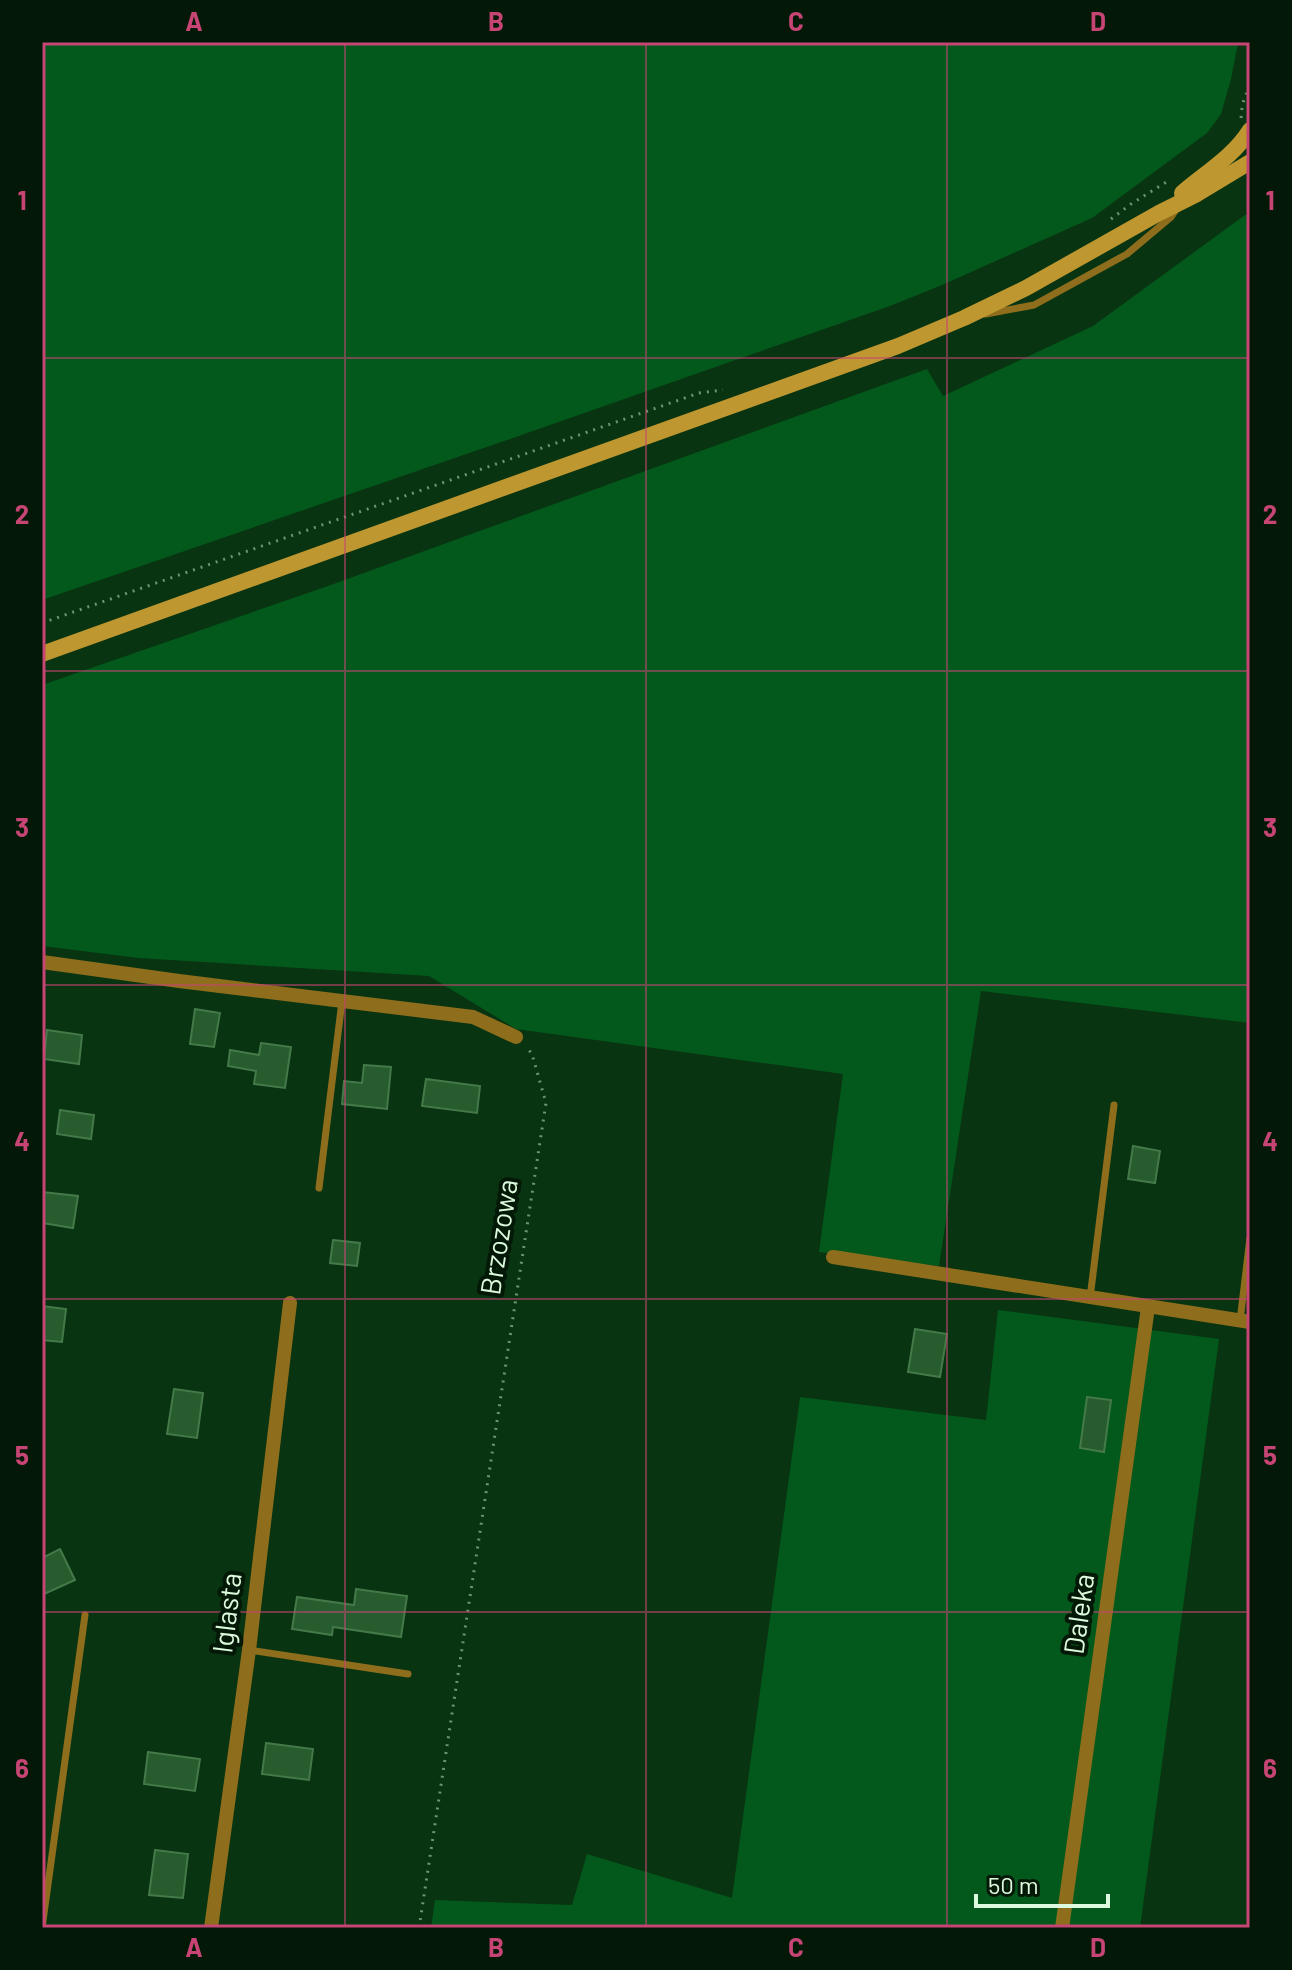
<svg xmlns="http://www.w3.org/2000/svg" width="1292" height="1970" font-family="Barlow,sans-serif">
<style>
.green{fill:#03591b}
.building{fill:#275c2e;stroke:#447949;stroke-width:2}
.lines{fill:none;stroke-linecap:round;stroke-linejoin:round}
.path{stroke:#6e9373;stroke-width:3;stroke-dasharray:2 6;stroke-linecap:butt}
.service{stroke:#8e6e1c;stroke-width:7}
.minor{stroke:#8e6e1c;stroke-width:14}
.secondary{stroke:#bf9730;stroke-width:16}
.grid{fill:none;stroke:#c74575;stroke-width:2;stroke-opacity:0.55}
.labels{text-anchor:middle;stroke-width:8;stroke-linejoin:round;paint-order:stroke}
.street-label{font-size:28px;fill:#ddfade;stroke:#031806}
.neatline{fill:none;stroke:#c74575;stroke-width:3}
.grid-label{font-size:26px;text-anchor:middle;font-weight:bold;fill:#c74575}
</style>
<rect width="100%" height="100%" fill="#093411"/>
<g class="green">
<path d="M42,42h1198l-2,1 -7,36 -10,35 -14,19 -115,85 -150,67 -52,21 -377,132 -471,162z"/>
<path d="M1245,215h5v106l-2,10 2,91v601l-269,-32 -42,275 -120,-14 24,-178 -327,-45 -87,-53 -291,-18 -96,-12v-261l286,-99 599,-217 16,27 150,-70z"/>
<path d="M998,1310l221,29 -79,589h-709l4,-28 137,5 15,-51 145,44 68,-501 186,23z"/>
</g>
<g class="building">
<path d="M195,1009l25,4 -6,34 -24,-3z"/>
<path d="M47,1030l35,5 -3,29 -35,-5z"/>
<path d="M261,1043l30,4 -6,41 -31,-4 2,-13 -28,-5 2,-16 29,5z"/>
<path d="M364,1065l27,2 -4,42 -45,-5 2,-23 18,2z"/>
<path d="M426,1079l54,7 -3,27 -55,-7z"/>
<path d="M60,1110l34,5 -3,24 -34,-5z"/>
<path d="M1133,1146l27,5 -5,32 -27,-4z"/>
<path d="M42,1192l36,4 -5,32 -31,-5z"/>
<path d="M333,1240l27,3 -3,23 -27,-3z"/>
<path d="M42,1306l24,3 -4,33 -20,-2z"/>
<path d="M915,1329l32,5 -7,43 -32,-5z"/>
<path d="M174,1389l29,4 -6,45 -30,-4z"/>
<path d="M1087,1397l24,3 -7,52 -24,-4z"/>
<path d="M60,1549l15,31 -33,15v-37z"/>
<path d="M356,1589l51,7 -6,41 -68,-10 -1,8 -40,-6 5,-32 57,8z"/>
<path d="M266,1743l47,6 -4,31 -47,-6z"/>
<path d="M148,1752l52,7 -5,32 -51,-7z"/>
<path d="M155,1850l33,4 -5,44 -34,-3z"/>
</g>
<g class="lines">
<g class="path">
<path d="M1241,118c1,-12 2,-20 9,-30"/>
<path d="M1111,219l20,-15 37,-23"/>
<path d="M42,623l657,-230 24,-3"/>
<path d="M419,1928l127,-825 -14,-49 -4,-5"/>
</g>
<g class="service">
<path d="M986,314l48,-9 93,-51 44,-37 6,-9"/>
<path d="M319,1188l23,-187"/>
<path d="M1090,1298l24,-193"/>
<path d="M1240,1321l10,-83"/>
<path d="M249,1650l159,24"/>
<path d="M42,1928l43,-313"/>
</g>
<g class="minor">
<path d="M42,962l137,19 294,36 43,20"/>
<path d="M833,1257l417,65"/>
<path d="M211,1928l38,-278 41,-347"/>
<path d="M1062,1928l86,-621"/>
</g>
<g class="secondary">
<path d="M1182,193c23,-20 51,-36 68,-63"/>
<path d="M42,654l856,-308 66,-28 62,-30 133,-75 38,-19 53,-32"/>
</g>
</g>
<path class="grid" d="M345,42v1886M646,42v1886M947,42v1886M42,358h1208M42,671h1208M42,985h1208M42,1299h1208M42,1612h1208"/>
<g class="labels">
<g class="street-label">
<text transform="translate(499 1237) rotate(-81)" y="10">Brzozowa</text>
<text transform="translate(227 1613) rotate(-83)" y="10">Iglasta</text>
<text transform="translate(1079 1614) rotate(-82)" y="10">Daleka</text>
</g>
</g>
<rect width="1292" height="1970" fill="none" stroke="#031806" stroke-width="88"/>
<path d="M976 1894v12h132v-12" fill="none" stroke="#ddfade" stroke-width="4"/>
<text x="988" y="1894" font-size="24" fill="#ddfade" stroke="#031806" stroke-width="6" paint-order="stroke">50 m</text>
<rect x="44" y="44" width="1204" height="1882" class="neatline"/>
<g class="grid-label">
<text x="194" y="31">A</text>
<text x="496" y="31">B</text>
<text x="796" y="31">C</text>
<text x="1098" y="31">D</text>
<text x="22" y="210">1</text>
<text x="1270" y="210">1</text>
<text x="22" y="524">2</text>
<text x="1270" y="524">2</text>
<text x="22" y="837">3</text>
<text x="1270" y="837">3</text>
<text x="22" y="1151">4</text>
<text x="1270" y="1151">4</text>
<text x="22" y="1465">5</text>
<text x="1270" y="1465">5</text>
<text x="22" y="1778">6</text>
<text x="1270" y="1778">6</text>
<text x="194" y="1957">A</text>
<text x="496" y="1957">B</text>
<text x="796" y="1957">C</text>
<text x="1098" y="1957">D</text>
</g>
</svg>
